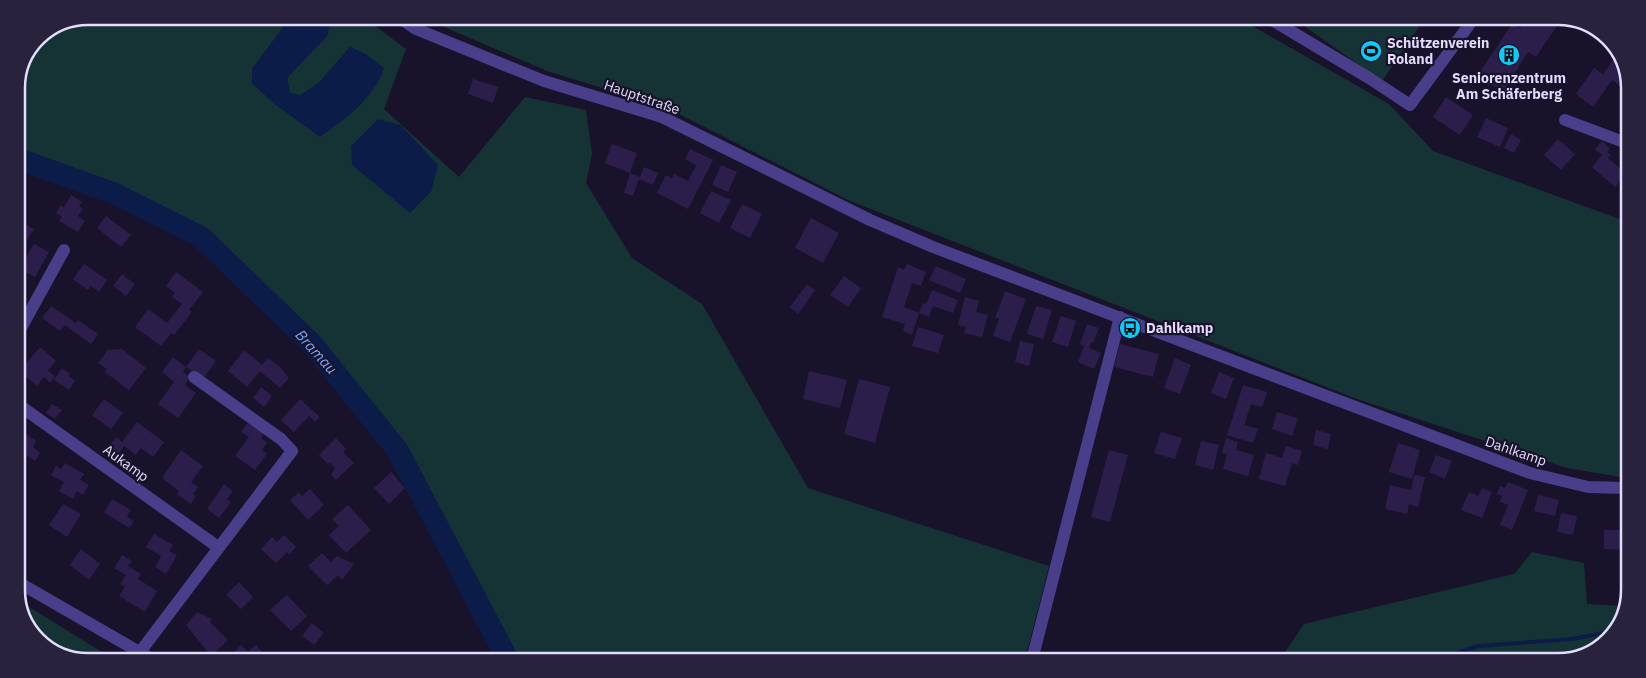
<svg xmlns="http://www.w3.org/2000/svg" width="1646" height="678" font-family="'IBM Plex Sans',sans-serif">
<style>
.green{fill:#153335}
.water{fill:#0c1c49}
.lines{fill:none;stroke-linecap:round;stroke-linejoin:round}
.stream{stroke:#0c1c49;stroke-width:4}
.river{stroke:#0c1c49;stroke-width:22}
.building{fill:#2c1e4b}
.minor{stroke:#483e89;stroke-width:12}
.labels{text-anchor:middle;stroke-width:4.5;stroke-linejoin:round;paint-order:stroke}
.poi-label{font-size:14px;font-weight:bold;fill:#e4dcfe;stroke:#19122b;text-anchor:start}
.street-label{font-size:14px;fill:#e4dcfe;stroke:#19122b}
.water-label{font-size:15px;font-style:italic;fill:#6dabfc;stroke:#19122b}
.rim{fill:none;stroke:#e4dcfe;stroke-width:2.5}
</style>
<rect width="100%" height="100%" fill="#19122b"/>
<g class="green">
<path d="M88,16l203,1 -39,52v14l24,22 44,31 30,-89 -30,35 -20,14 -10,-3 -3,-15 26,-28 15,-25 -7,-8h42l43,32 -22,60 75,68 66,-80 61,13 6,44 -6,29 46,75 70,46 106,184 241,78 -24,94 -515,-2 -107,-209 -87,-107 -113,-107 -89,-44 -98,-36v-72l21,-46z"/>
<path d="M421,17l821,3 147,84 44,47 195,71 -2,256 -59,-10 -210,-69 -507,-198 -183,-93 -120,-37z"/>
<path d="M1297,21h126l-41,60z"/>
<path d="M1532,552l52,11 3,41 38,2 -1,11 -26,33 -40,12 -279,-1 25,-37 210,-50z"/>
<path d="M26,605l84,52 -49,-1 -30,-22 -9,-23z"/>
</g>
<g class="water">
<path d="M291,17h30l8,8 -1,10 -41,43 3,15 10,2 20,-13 30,-35 16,7 18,14c-10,31 -39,51 -64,69l-44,-32 -24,-22v-14z"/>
<path d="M378,119l23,6 37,40 -7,27 -21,21 -58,-48 -1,-19z"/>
</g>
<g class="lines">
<path class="stream" d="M1451,661l6,-8 21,-7 95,-7 40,-8"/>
<path class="river" d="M16,158l97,35 88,44 111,107 86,107 109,207"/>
</g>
<g class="building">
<path d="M1525,21h35l-24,36 -8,-5 -25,40 -25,-17 32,-48 6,-2 4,3z"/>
<path d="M1613,60l11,8 3,8 -7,10 -8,-6 -19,27 -17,-13 18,-26 9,6z"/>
<path d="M473,79l25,8 -5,16 -25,-9z"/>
<path d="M1446,97l27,18 -13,20 -27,-18z"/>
<path d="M1486,118l22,10 -8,19 -23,-10z"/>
<path d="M1511,134l10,6 -7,13 -10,-5z"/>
<path d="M1558,139l17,15 -14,16 -17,-15z"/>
<path d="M1602,141l8,7 -3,4 4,3 -3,3 18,16 -11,13 -23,-20 10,-12 -7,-6z"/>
<path d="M612,144l25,9 -7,20 -25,-10z"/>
<path d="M690,149l23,11 -25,49 -31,-16 9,-18 6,3 2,-4 14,7 8,-16 -11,-6z"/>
<path d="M721,165l16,7 -9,20 -16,-7z"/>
<path d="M644,167l14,6 -5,12 -14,-6 -6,17 -9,-3 6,-20 10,4z"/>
<path d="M711,191l20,9 -12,23 -19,-10z"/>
<path d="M71,195l11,7 -3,4 4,3 -5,7 7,5 -7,11 -19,-11 3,-4 -6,-4 5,-8 3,2z"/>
<path d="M742,204l20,10 -12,24 -20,-10z"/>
<path d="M106,216l25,19 -10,12 -24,-19z"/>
<path d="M811,218l28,15 -16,30 -28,-15z"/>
<path d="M23,223l11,6 -8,13 -10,-5z"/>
<path d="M34,244l15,8 -14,25 -15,-8z"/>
<path d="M84,264l23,16 -8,12 -8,-6 -3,4 -15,-11z"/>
<path d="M907,264l19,8 -5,14 -9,-3 -8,24 15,6 -7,22 -9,-4 2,-7 -23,-7 16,-50 6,3z"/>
<path d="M936,266l30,13 -6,14 -31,-13z"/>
<path d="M176,272l27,20 -14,18 3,2 -18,23 -3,-2 -10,13 -26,-19 13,-18 19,14 15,-19 -10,-7 3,-4 -9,-7z"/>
<path d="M122,274l13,10 -9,12 -13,-10z"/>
<path d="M844,276l17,12 -13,19 -18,-12z"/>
<path d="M807,284l8,6 -17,24 -8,-7z"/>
<path d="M932,290l26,10 -5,13 -20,-7 -4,11 -10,-4 4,-10 3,1z"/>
<path d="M1005,291l21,8 -16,43 -17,-6 6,-17 -4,-1z"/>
<path d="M16,292l8,4 -8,14z"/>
<path d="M965,297l14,4 -3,11 12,3 -6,22 -18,-4 2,-6 -8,-2z"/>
<path d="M51,306l25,17 2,-3 20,14 -7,10 -26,-19 -5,6 -18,-13z"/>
<path d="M1036,306l16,4 -9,29 -16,-5z"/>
<path d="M1061,316l15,5 -8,26 -16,-5z"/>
<path d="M1087,324l12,4 -6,15 -2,-1 -2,6 12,5 -7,16 -16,-7 6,-16 -4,-2z"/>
<path d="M918,327l26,8 -6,18 -26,-7z"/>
<path d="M1020,341l14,3 -5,22 -14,-4z"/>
<path d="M1120,344l39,10 -6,23 -39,-10z"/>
<path d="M40,347l16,14 -8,9 7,7 -5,6 -6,-6 -7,9 -17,-15z"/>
<path d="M122,349l24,19 -17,22 -24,-18 2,-3 -9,-6 10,-13z"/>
<path d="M199,349l17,12 -13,18 -17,-12z"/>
<path d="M244,350l18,15 6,-7 11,8 10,12 -9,10 -20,-17 -13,16 -19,-16z"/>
<path d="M173,357l13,10 -3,5 7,5 -5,8 11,8 -18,25 -20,-14 16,-22 -12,-10z"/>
<path d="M1175,358l16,7 -11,29 -16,-6z"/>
<path d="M62,368l8,6 -1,2 6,5 -6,9 -15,-10z"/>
<path d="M809,371l38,9 -7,28 -37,-9z"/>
<path d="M1219,372l15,6 -8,21 -15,-6z"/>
<path d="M859,379l31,8 -15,56 -31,-9z"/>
<path d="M1243,385l24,7 -5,15 -11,-3 -7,21 14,4 -5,14 -26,-8z"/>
<path d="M261,387l11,9 -8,11 -11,-9z"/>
<path d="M104,399l19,14 -12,16 -19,-14z"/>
<path d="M300,399l20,18 -5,5 -6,-6 -15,16 -13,-12z"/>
<path d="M52,404l10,6 -7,9 -9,-6z"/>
<path d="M1277,412l21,6 -6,18 -20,-7z"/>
<path d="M249,421l16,11 -4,6 6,5 -5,7 5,4 -12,16 -20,-14 14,-19 -8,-5z"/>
<path d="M137,422l27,20 -11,15 -12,-9 -5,7 -12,-9 -6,9 -10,-7 8,-11 6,5z"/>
<path d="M18,428l18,13 -3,6 7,6 -5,8 -19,-13v-17z"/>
<path d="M1316,430l15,4 -3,15 -15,-4z"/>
<path d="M1161,432l21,6 -7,21 -21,-6z"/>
<path d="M336,438l10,11 -3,3 11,11 -18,17 -5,-5 4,-7 -5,-6 -2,2 -9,-9z"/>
<path d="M1226,438l12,4 -2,8 18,5 -6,21 -25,-7 4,-15 -5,-1z"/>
<path d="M1201,441l18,4 -6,25 -18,-5z"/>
<path d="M1398,443l22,7 -8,29 -23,-7z"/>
<path d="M1286,446l16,5 -4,14 -6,-2 -7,23 -26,-7 7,-26 16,5z"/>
<path d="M181,450l22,16 -12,16 7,5 -5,7 3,2 -5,8 -14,-10 2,-3 -17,-13z"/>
<path d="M1109,450l19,5 -18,67 -19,-5z"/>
<path d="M1436,455l16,6 -7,18 -16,-7z"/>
<path d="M65,463l19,11 -4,6 9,5 -6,10 -6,-4 -4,8 -14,-8 5,-9 -13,-7 5,-9 5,3z"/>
<path d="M391,472l14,16 -16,16 -15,-16z"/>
<path d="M1414,475l11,2 -7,30 -9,-3 -2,10 -22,-5 5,-24 21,5z"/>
<path d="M1508,482l20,8 -16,40 -12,-5 8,-20 -8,-3 2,-6 -5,-2 3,-8 5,2z"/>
<path d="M224,484l9,7 -6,8 4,3 -12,16 -12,-9z"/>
<path d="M1482,488l10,4 -10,26 -21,-8 8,-18 9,4z"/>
<path d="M310,489l14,16 -16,15 -18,-20 9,-8 3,4z"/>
<path d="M1538,495l21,5 -4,16 -21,-5z"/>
<path d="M112,499l19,11 -4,7 7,4 -5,7 -25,-16z"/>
<path d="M63,504l18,10 -14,23 -18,-12z"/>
<path d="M348,505l23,25 -25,23 -17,-18 10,-9 -7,-7z"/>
<path d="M1561,513l16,3 -4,19 -16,-3z"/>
<path d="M1604,530h21v20l-21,-1z"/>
<path d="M154,534l19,11 -4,6 8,4 -11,19 -11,-7 6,-11 -15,-9z"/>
<path d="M284,535l12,12 -7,8 -2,-3 -11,11 -15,-14 11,-12 5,5z"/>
<path d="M81,549l19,15 -11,16 -19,-15z"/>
<path d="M322,553l9,9 6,-6 17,8 -12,16 -4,-5 -11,10 -19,-19z"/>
<path d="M122,555l10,6 -4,5 13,8 -3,5 19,12 -12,21 -26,-16 6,-9 -5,-3 6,-9 -12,-7z"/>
<path d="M239,582l14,15 -12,12 -15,-14z"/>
<path d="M287,595l20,21 -16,15 -21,-21z"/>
<path d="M197,612l15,7 -2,3 18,18 -17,16 -25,-31z"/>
<path d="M312,623l12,10 -10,12 -12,-9z"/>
<path d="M241,645l7,7 8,-7 10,12h-26l-5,-6z"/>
</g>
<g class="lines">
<g class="minor">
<path d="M399,17l17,12 128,52 118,36 208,103 63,27 597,226 58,14 38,1"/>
<path d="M1272,20l97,58 41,27 59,-80"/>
<path d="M1565,120l64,24"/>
<path d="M16,337l48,-87"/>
<path d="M16,403l202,144"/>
<path d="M16,581l132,76"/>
<path d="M140,652l152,-201 -11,-12 -87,-62"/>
<path d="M1032,660l88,-343"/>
</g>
</g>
<defs>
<g id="stadium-disc" transform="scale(1.125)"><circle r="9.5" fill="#0dcafa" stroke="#19122b"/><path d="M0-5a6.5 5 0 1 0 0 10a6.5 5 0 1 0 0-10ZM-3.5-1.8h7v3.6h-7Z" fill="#111"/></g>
<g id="building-disc" transform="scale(1.125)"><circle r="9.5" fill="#0dcafa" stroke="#19122b"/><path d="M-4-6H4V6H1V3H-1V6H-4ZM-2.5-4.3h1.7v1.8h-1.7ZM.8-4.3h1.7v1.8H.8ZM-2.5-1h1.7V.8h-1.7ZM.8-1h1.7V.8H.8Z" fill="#111"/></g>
<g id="bus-disc" transform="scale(1.125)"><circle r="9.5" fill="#0dcafa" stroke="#19122b"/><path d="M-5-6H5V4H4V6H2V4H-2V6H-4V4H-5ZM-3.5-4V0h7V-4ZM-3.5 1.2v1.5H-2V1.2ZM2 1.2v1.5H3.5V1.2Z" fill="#111"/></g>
</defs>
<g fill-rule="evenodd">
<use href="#stadium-disc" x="1371" y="51"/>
<use href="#building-disc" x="1509" y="55"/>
<use href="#bus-disc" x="1130" y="328"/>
</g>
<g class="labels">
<g class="poi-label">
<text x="1387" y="48">Schützenverein<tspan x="1387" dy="16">Roland</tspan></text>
<text x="1509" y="83" text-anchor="middle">Seniorenzentrum<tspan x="1509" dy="16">Am Schäferberg</tspan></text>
<text x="1146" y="333">Dahlkamp</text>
</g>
<g class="street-label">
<text transform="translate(642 97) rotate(19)" y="5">Hauptstraße</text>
<text transform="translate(1516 451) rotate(19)" y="5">Dahlkamp</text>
<text transform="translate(126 463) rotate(36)" y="5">Aukamp</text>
</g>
<g class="water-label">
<text transform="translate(316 352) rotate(48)" y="5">Bramau</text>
</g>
</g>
<path d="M0 0H1646V678H0ZM88 25H1558A63 63 0 0 1 1621 88V590A63 63 0 0 1 1558 653H88A63 63 0 0 1 25 590V88A63 63 0 0 1 88 25Z" fill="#29223c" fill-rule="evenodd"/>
<path class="rim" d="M88 25H1558A63 63 0 0 1 1621 88V590A63 63 0 0 1 1558 653H88A63 63 0 0 1 25 590V88A63 63 0 0 1 88 25Z"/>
</svg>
